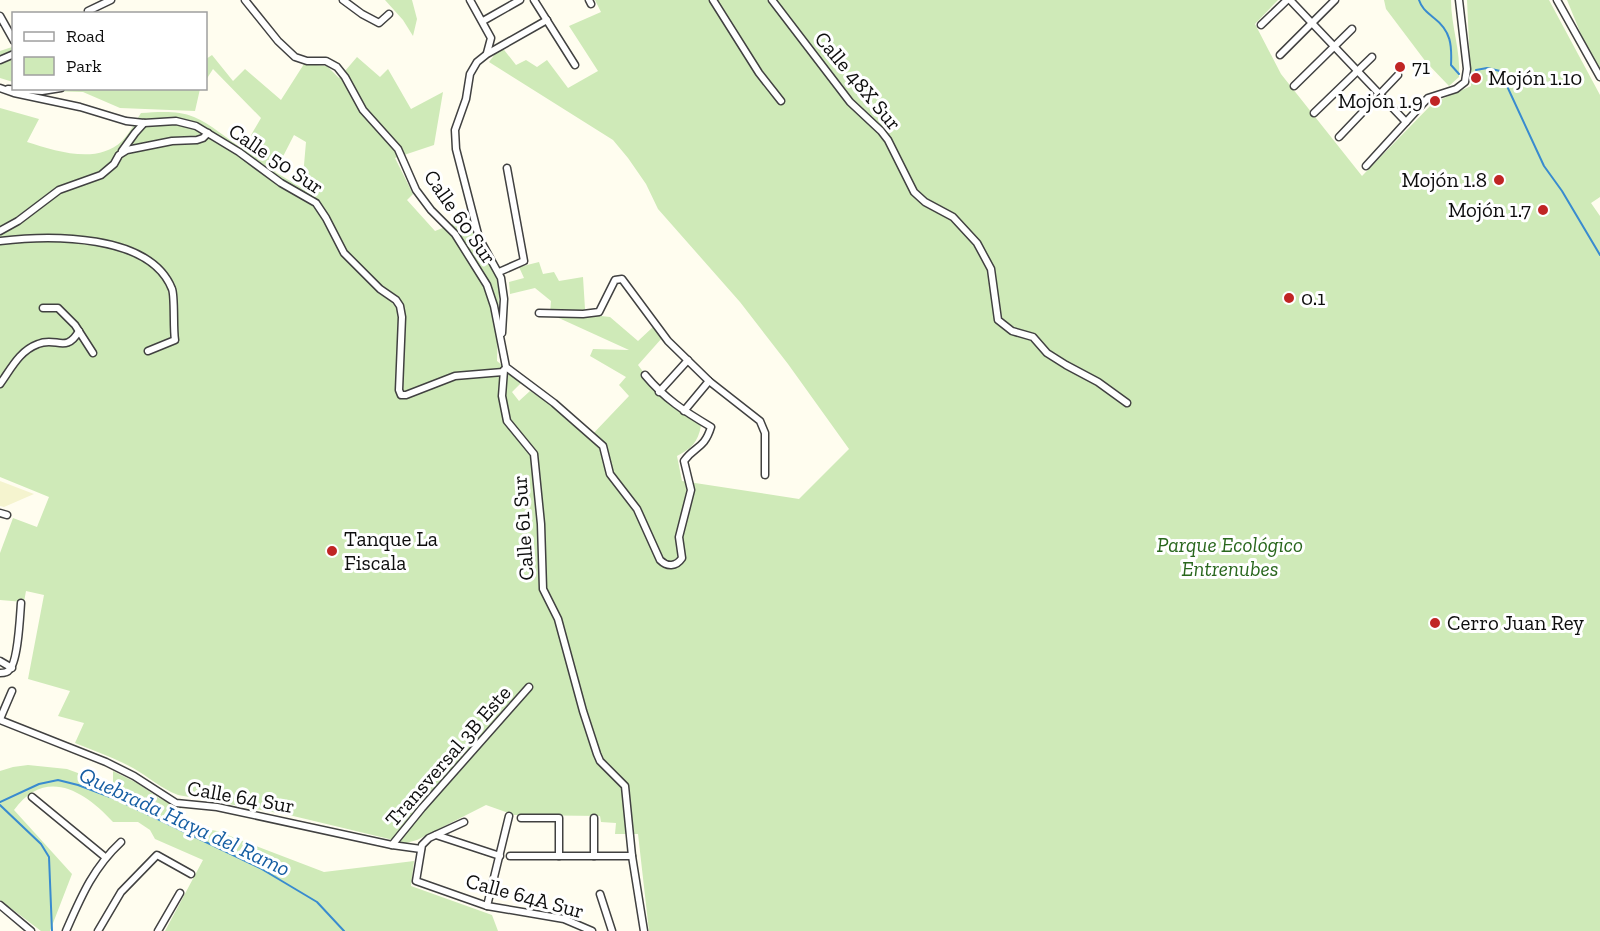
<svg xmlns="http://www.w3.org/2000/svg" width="1600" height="931" font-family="'Zilla Slab',serif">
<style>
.farmland{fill:#f5f4cf}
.green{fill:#cfeab8;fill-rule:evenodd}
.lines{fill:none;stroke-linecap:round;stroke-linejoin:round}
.stream{stroke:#398bcf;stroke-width:2}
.street-casing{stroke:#414141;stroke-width:9}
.street{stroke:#fff;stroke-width:6}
.poi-dot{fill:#c02524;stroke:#fff;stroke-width:2}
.labels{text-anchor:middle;stroke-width:6;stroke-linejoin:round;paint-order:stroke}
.poi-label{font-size:21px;fill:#0e0e0e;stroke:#fff;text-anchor:start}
.street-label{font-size:21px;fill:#0e0e0e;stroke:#fff}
.park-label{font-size:21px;font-style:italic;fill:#29671d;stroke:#fff}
.water-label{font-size:22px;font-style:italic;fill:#155da2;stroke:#fff}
</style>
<rect width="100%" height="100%" fill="#fffdef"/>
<path class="farmland" d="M0,481l34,13 -30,13 -4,-1z"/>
<g class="green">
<path d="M385,0h27l5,19 -4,17 -10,-16z"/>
<path d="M595,0h683l-23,24 26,50 81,102 71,-73 38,-17 -4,-86h82l51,95v102l-9,6 9,13v715h-951l-11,-97h-23l1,-11 -15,-1 -1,-6 -86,-1 -28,-10 -69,35 -11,3 -117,-28 -111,-20c-18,-7 -29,-18 -45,-27 -18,-10 -39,-17 -58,-25l9,-20 -26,-7 12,-25 -42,-12 16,-84 -18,-4 -2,11 -24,-2v-47l13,-35 24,9 12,-30 -49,-20v-369l39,11 -12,23c29,9 70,23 95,-1 8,-8 13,-19 19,-28 17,-1 37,-3 53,4 17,7 33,22 49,32l18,-31 -48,-49 -7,11v-21l6,-4 21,26 12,-12 36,31 23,-36 23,2 12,12 18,-21 23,20 8,-8 23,40 32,-17 -9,53 -39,13 18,36 -6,6 28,31 35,-14 9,32 11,15 6,12 3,16 -2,69 25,21 -10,10 7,9 11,-10 24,15 35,32 40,-42 -10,-11 7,-8 -36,-21 3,-7 36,1 -79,-36 1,-13 -16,-13 -25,6 -1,-12 15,-4 -5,-11 20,-5 4,12 11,-2 5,9 24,-4 2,32 -2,5 27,3 28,24 15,-14 9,11 -24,27 21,28 42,33c-3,16 -10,23 -24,30l5,25 117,18 50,-50 -61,-85 -48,-62 -82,-93 -12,-25 -18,-26 -15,-18 -124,-78 12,-16 15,19 10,-5 11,7 10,-7 21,28 30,-17 -29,-45 32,-14zM294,135l12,7 -4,46 -27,-16z"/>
<path d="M1384,0h67c0,26 10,51 8,77l-10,9 -23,-24 -40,-53z"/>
<path d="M1567,0h33v71l-13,-22z"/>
<path d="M12,47l2,2 -1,33 -13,-4v-27z"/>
<path d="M170,88l30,1 -5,22 -75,-3 -37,-16 -36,-1 -1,-2z"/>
<path d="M28,765l39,4 46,17v-15l24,12 22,15 22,10 -5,15 41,8 107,41 90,-11 -3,25 81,29 6,16h-333l38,-71 -48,-21 -5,-9 -12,-8h-25c-29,-32 -68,-55 -99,-12l58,64 -22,57h-9l-41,-31v-129l13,-4z"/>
</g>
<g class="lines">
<g class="stream">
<path d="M1419,0c3,9 8,12 15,18 17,13 18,27 17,47l8,9"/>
<path d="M1476,70l11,-2 13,3 44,95 18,25 38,64"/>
<path d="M0,802l39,-18 19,-4 20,5 40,15 142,68 57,34 27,29"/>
<path d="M0,805l41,39 8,13 3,74"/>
</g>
<g class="street-casing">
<g id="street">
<path d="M245,0l33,41 17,16 12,4h19l11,6 8,10 18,33 35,39 18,41 15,20 24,24 32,51 7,21 12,61 48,36 49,43 7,28 27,35 23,51c7,7 16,7 22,-2l-3,-21 12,-47 -7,-29c10,-15 20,-11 27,-34 -27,-16 -46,-28 -66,-52"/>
<path d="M343,0l19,14 17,9 10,-9"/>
<path d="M470,0l21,38 -4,15"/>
<path d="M534,0l41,65"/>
<path d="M589,0l2,4"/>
<path d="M713,0l46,73 22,28"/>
<path d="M772,0l78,102 31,29 7,9 26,52 11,10 28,15 24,26 14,26 7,51 14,11 21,6 14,16 19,12 32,17 29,21"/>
<path d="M1290,0l116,122"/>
<path d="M1557,0l43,77"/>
<path d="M88,11l23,-11"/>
<path d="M0,16l14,25"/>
<path d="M483,21l37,-21"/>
<path d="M1261,25l26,-25"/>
<path d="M1280,55l55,-55"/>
<path d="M0,60l14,-6"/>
<path d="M1294,86l58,-57"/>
<path d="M0,88l14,5 66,14 46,14 18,2 32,-2 20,5 43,26 42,31 35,20 10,15 18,35 36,36 16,11 4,6 2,11 -3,73 2,5h5l49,-19 48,-4"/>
<path d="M8,89l34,2 19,-3"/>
<path d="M1314,113l58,-56"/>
<path d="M1339,137l59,-62"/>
<path d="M122,151l13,-18 9,-10"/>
<path d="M1366,166l62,-68 28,-9 9,-7 2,-13 -8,-69"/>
<path d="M0,231l18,-10 41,-31 42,-15 13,-11 5,-9 8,-5 45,-9 25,-1 6,-2 5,-5"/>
<path d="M0,241c49,-6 150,-8 172,48 3,7 1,40 3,51l-27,11"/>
<path d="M499,272l25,-11 -17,-93"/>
<path d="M43,308h15l17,17 18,28"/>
<path d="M539,313l44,1 16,-2 16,-32 7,-1 46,62 41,40 51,40 5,12v42"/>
<path d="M502,333l2,-34 -3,-21 -22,-40 -23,-89 -1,-19 11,-31 4,-25 7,-12 10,-8 60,-34"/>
<path d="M504,370l-2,26 5,25 27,33 7,70 2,65 15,30 25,92 14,43 3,7 25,25 7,70 12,75"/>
<path d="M0,384c11,-15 19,-33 38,-40 18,-8 28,10 41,-13"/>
<path d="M659,392l29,-32"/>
<path d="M684,411l25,-30"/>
<path d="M0,513l7,2"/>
<path d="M0,661l12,7"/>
<path d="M0,673c3,0 7,0 9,-3 9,-7 11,-54 12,-67"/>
<path d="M0,719l12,-28"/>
<path d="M0,720l106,42 28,14 42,27 41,4 175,38 29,4"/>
<path d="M32,797l73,60"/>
<path d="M521,818h38v38"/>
<path d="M464,822l-35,16 -7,7 -6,36 71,25 77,13 28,12"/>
<path d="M436,835l64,21"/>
<path d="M392,845l30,-37 107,-121"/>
<path d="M510,856h122"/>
<path d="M594,856v-38"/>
<path d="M600,894l12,37"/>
<path d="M0,905l31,26"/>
<path d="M487,906l22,-90"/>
<path d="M66,931c15,-34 27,-63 55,-89"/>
<path d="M98,931l23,-39 36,-37 34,19"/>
<path d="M158,931l22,-38"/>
</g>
</g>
<use href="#street" class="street"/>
</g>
<g class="poi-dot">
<circle cx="1400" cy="67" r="6"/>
<circle cx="1476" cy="78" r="6"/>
<circle cx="1435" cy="101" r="6"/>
<circle cx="1499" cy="180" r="6"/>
<circle cx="1543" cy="210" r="6"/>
<circle cx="1289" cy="298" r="6"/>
<circle cx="332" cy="551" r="6"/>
<circle cx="1435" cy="623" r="6"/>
</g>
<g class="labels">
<g class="poi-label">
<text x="1412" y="74">71</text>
<text x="1488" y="85">Mojón 1.10</text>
<text x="1423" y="108" text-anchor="end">Mojón 1.9</text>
<text x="1487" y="187" text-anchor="end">Mojón 1.8</text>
<text x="1531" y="217" text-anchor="end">Mojón 1.7</text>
<text x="1301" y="305">0.1</text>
<text x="344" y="546">Tanque La<tspan x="344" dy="24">Fiscala</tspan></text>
<text x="1447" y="630">Cerro Juan Rey</text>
</g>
<g class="street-label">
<text transform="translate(858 81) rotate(50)" y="7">Calle 48X Sur</text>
<text transform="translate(276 159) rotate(34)" y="7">Calle 50 Sur</text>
<text transform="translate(460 217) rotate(55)" y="7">Calle 60 Sur</text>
<text transform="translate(523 528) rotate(-94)" y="7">Calle 61 Sur</text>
<text transform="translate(448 756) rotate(-49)" y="7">Transversal 3B Este</text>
<text transform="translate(241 797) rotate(10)" y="7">Calle 64 Sur</text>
<text transform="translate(525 896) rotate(15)" y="7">Calle 64A Sur</text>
</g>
<g class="park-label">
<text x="1230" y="552">Parque Ecológico<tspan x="1230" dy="24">Entrenubes</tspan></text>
</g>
<g class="water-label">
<text transform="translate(185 821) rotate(25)" y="8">Quebrada Haya del Ramo</text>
</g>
</g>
<rect x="12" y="12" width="195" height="78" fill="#ffffff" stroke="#9f9f9f" stroke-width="1.5"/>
<rect x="24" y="32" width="30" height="9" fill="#ffffff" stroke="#9f9f9f" stroke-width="1.5"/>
<text x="66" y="42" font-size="18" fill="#0e0e0e">Road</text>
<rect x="24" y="57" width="30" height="18" fill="#cfeab8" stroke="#9f9f9f" stroke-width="1.5"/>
<text x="66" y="72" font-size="18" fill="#0e0e0e">Park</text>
</svg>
